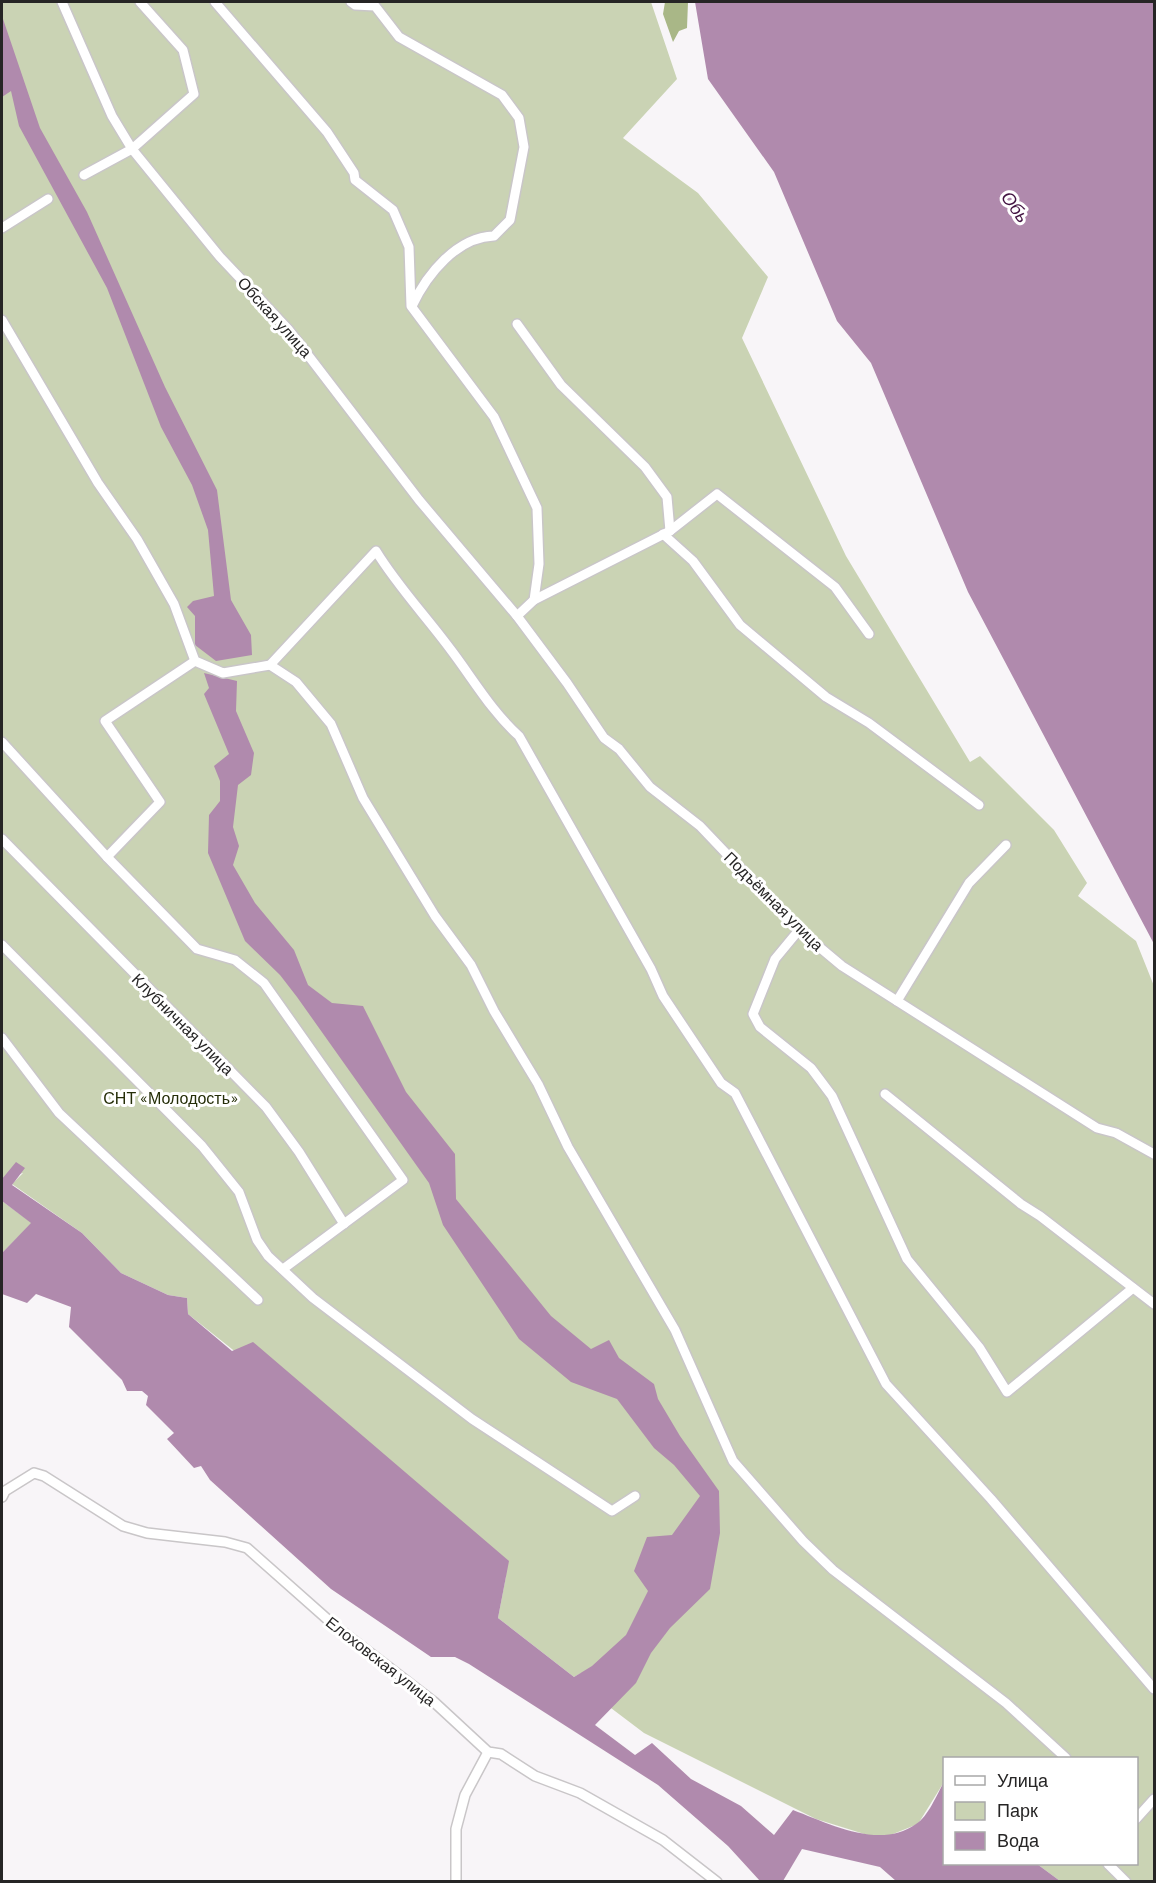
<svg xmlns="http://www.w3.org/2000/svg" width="1156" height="1883" font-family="Barlow,sans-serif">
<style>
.green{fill:#cad3b4}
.forest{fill:#a9b787}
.water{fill:#b08aad}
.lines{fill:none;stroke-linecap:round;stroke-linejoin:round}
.street-casing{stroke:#c9c6c8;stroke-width:12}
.street{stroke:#fff;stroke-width:9}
.labels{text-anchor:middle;stroke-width:6;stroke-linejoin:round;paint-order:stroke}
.street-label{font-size:16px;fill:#262525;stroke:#fff}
.park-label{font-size:16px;fill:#252e08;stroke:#fff}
.water-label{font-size:18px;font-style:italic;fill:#421241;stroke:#fff}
</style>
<rect width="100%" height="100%" fill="#f8f5f8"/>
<g class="green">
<path d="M2,2h649l26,77 -54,59 75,55 70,84 -26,61 104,218 124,206 10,-6 74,74 33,53 -9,13 58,45 18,45v895h-94l-23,-17h99v-106h-192v24l-26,42 -30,12 -14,1 -58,-18 -172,-86 -41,-31 -22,-29 -7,4 -76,-59 8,-42 -15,-20 -303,-242 -1,-16 -19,-3 -47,-22 -39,-40 -70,-49 11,-11 -21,6z"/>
<path d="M2,1201l30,22 -30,30z"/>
</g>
<path class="forest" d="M665,2h23l-1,26 -8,3 -6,11 -10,-28z"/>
<g class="water">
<path d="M695,2h459v942l-186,-352 -97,-229 -34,-42 -63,-149 -66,-93z"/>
<path d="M2,16l38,112 47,84 78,175 52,103 14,110 20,35 1,20 -36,6 -21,-16v-29l-8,-9 6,-6 21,-5 -6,-66 -16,-45 -31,-58 -54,-139 -88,-162 -8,-35 -9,6z"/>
<path d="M204,673l33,8 -1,30 18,42 -3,22 -13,10 -5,42 6,19 -6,19 22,38 39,47 14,35 24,18 31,3 43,86 49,62 1,45 95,117 40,33 18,-9 10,18 35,26 4,15 22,37 39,55 1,42 -10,56 -40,39 -19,25 -15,30 -41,42 40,30 17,-12 39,36 50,27 33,29 19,-25c37,14 87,40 123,14 12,-7 21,-30 28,-42v82h93l23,17h-164l-16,-14 -78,-18 -19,32h-23l-32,-35 -70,-61 -189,-121 -14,-7h-24l-100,-68 -121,-109 -9,-14 -7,2 -27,-29 7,-6 -28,-28 2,-9 -6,-5h-15l-5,-11 -53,-53 2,-20 -35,-13 -9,9 -25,-9v-41l29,-30 -29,-22v-22l14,-17 9,6 -13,17 70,48 39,40 47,22 19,3 1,16 44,37 21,-9 256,219 -11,57 76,59 18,-11 34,-31 22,-44 -14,-20 13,-34 25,-2 28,-39 -26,-31 -20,-17 -37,-49 -46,-17 -52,-43 -76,-114 -14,-42 -132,-186 -17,-22 -35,-34 -37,-88 1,-38 11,-14v-20l-6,-15 15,-12 -25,-60 5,-6z"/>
</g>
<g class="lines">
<g class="street-casing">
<g id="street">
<path d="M62,2l50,114 20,33 88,108 68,72 131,171 98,116 50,67 37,55 15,11 31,38 50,39 99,104 43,36 255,162 19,5 38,21"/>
<path d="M215,2l112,130 27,41 1,7 38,30 16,37 2,59 83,111 43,91 2,56 -5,36"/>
<path d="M351,2l4,3 20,1 24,31 103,58 17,23 5,29 -14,73 -16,16c-37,1 -67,38 -82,70"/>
<path d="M84,175l48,-26 62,-55 -11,-44 -43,-48"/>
<path d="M2,228l46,-29"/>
<path d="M2,320l96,163 39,56 37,65 21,57 28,12 47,-8 106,-114c22,36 50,65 75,99 22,29 41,62 68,86l132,233 12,27 58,87 14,10 151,291 105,115 163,190"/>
<path d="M517,324l44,61 84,82 22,30 3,34"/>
<path d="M663,534l30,27 47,64 86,72 43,26 110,82"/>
<path d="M517,616l17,-16 136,-69 47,-37 118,93 34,47"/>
<path d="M270,665l26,17 35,42 32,74 72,118 36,49 23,46 44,73 30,63 107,183 58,131 70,80 30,29 173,133 60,55"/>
<path d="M2,742l105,115 90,92 38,11 29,23 139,197 -120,89"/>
<path d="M2,839l264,268 33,45 45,72"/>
<path d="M107,857l53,-55 -55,-81 90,-60"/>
<path d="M799,930l-24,29 -22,55 7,13 51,41 21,28 75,163 72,88 28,45 126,-104"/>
<path d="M2,945l200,201 37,46 18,48 11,16 45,42 159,121 140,92 23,-15"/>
<path d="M897,1001l72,-118 37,-38"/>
<path d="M2,1038l57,75 199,187"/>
<path d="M885,1094l136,110 19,12 114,88"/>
<path d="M2,1497l3,-6 29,-18 10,3 79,50 24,7 78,9 22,6 88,78 99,76 54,50 13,2 34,22 45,17 83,47 54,42"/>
<path d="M1136,1819l18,-20"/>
<path d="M1108,1864l18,18"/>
<path d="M456,1882v-53l9,-34 23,-43"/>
</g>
</g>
<use href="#street" class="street"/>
</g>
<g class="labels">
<g class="street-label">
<text transform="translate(275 317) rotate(48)" y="6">Обская улица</text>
<text transform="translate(774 901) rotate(45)" y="6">Подъёмная улица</text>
<text transform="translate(183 1024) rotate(45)" y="6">Клубничная улица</text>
<text transform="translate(381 1661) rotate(38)" y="6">Елоховская улица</text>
</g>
<g class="park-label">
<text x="171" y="1104">СНТ «Молодость»</text>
</g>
<g class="water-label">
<text transform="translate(1015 207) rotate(54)" y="6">Обь</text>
</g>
</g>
<rect width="1156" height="1883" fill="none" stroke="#262525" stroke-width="6"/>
<rect x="943" y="1757" width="195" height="108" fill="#ffffff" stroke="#a8a8a8" stroke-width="1.5"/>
<rect x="955" y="1776" width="30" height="9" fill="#ffffff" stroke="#a8a8a8" stroke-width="1.5"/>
<text x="997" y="1787" font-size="18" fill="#262525">Улица</text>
<rect x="955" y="1802" width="30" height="18" fill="#cad3b4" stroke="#a8a8a8" stroke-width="1.5"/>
<text x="997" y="1817" font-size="18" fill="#262525">Парк</text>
<rect x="955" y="1832" width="30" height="18" fill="#b08aad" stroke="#a8a8a8" stroke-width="1.5"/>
<text x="997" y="1847" font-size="18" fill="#262525">Вода</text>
</svg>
